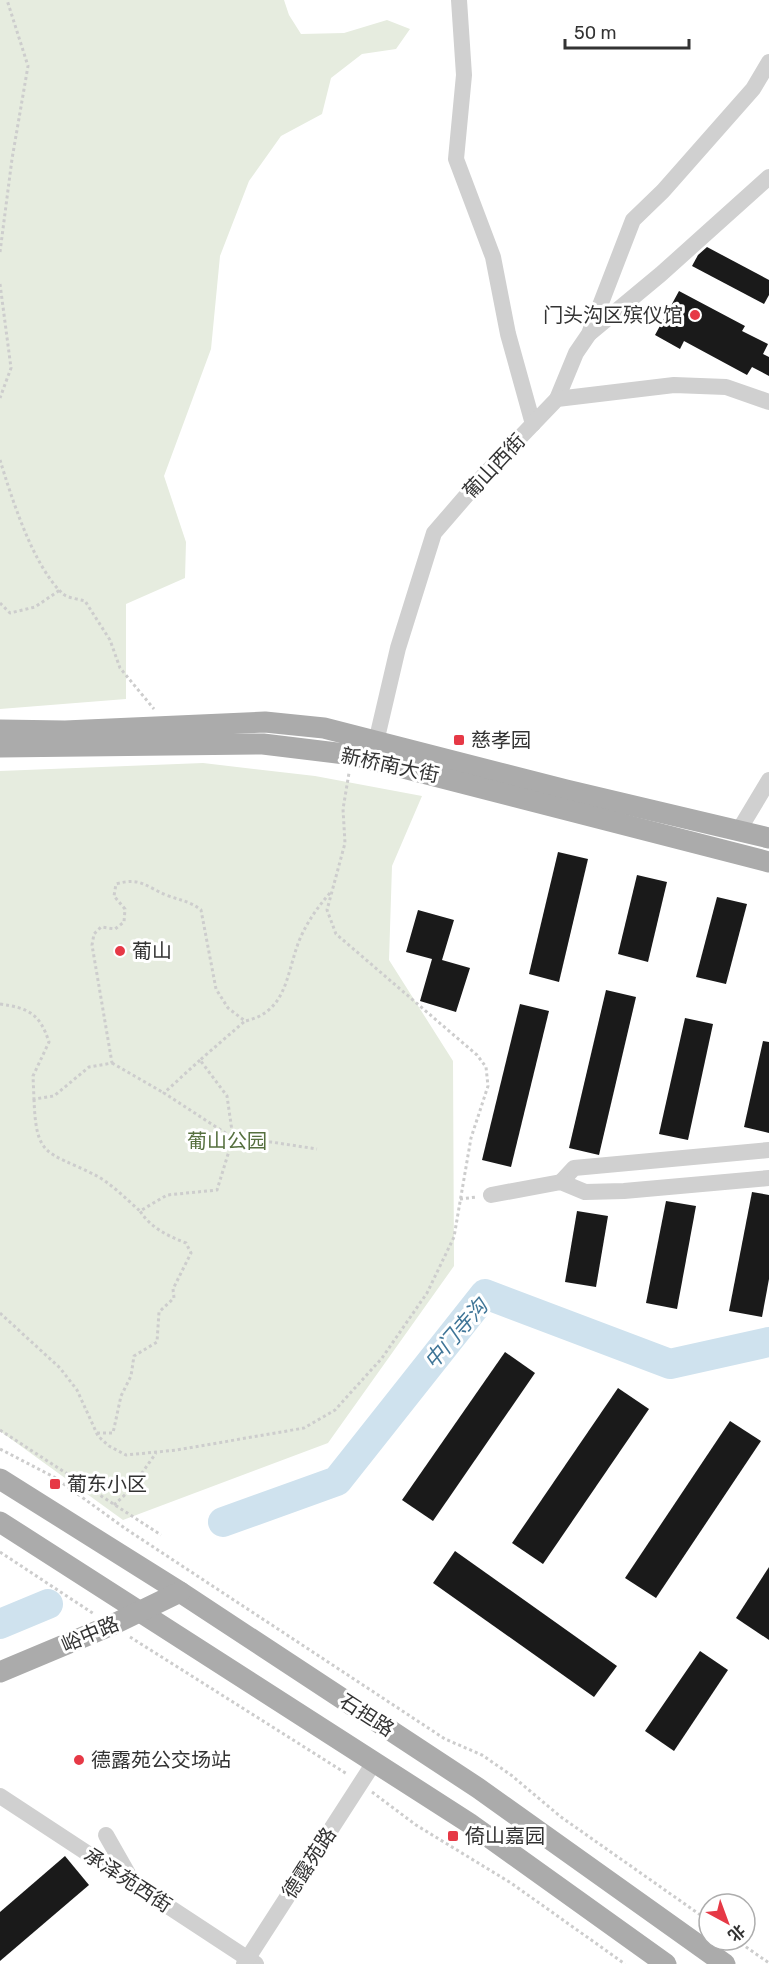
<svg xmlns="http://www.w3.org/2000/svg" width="769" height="1964" font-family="Rubik,'Noto Sans SC',sans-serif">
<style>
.green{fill:#e6ecdf}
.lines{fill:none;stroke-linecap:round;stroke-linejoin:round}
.river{stroke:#cfe2ee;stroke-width:30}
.building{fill:#1a1a1a}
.path{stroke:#cdcdcd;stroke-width:3;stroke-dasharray:3 3;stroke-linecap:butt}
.minor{stroke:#d0d0d0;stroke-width:16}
.major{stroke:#ababab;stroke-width:21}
.poi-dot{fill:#e63946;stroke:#fff;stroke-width:2}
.labels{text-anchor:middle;stroke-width:6;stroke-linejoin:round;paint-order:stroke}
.poi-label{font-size:20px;fill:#333;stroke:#fff;text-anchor:start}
.street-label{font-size:20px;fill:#333;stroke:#fff}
.park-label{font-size:20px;fill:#56703f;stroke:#fff}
.water-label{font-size:21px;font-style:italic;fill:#3f7597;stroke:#fff}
</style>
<rect width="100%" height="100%" fill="#fff"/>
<g class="green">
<path d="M0,0h284l5,15 12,19 43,-1 43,-13 23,9 -14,20 -34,5 -31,24 -9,36 -41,22 -32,45 -29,75 -9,93 -47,127 22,66 -1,36 -59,26v95l-126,10z"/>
<path d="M203,763l112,13 107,20 -30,70 -3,94 64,101 1,205 -126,177 -205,77 -123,-89v-660z"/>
</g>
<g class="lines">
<g class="river">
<path d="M223,1522l114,-41 148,-187 185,70 99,-22"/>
<path d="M0,1624l48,-20"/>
</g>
</g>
<g class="building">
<path d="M707,247l62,33v15l-5,9 -72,-38 6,-11z"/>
<path d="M679,291l66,35 -3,5 26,13 -5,10 6,3v19l-17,-9 -5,8 -63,-34 -4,8 -25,-14z"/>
<path d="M558,852l30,7 -29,123 -30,-8z"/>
<path d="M637,875l30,7 -19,80 -30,-8z"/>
<path d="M717,897l30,7 -21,80 -30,-7z"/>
<path d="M418,910l36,10 -12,40 28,8 -14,44 -36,-11 12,-42 -26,-7z"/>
<path d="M606,990l30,7 -37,158 -30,-7z"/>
<path d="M520,1004l29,7 -38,156 -29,-7z"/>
<path d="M685,1018l28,6 -25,116 -29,-6z"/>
<path d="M763,1041l6,1v91l-25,-6z"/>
<path d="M752,1192l17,3v84l-7,38 -33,-6z"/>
<path d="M666,1201l30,5 -19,103 -31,-6z"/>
<path d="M577,1211l31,5 -12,71 -31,-5z"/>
<path d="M505,1352l30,21 -102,148 -31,-21z"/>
<path d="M618,1388l31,21 -106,155 -31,-21z"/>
<path d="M730,1421l31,20 -105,157 -31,-20z"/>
<path d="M455,1551l162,115 -23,31 -161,-114z"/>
<path d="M769,1567v73l-33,-22z"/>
<path d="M700,1651l28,19 -54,81 -29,-20z"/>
<path d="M65,1856l24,29 -89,76v-49z"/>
</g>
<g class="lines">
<g class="path">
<path d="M0,252l12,-93 16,-93 -21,-66"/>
<path d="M0,284l11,84 -11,30"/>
<path d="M0,460c12,39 33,106 63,134 5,4 15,5 22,7l25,39 10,28 34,41"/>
<path d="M0,603l10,10 25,-6 25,-17"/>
<path d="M0,1004c29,4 40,10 49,38l-16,34 1,23 20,-3 35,-29 23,-4 -20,-118 2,-11 7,-7 14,2 9,-7 1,-13 -11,-13 2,-12c24,-7 29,2 50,11 13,5 24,6 35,15l15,79 12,19 17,13c42,-9 41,-46 54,-80 8,-19 18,-33 31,-48"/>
<path d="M200,1060l-36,33 69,45 18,5 20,-1 46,7"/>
<path d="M112,1063l52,30"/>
<path d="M34,1099c2,59 13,52 59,75 17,8 33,25 47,37"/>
<path d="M460,1199l17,-2"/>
<path d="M0,1313l60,55 17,22 21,46 11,10 17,9 51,-5 127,-22 31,-18 47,-52 45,-65 27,-56 17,-99 17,-52 -2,-19 -9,-12 -141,-121 -9,-24 18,-67 -2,-34 6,-36"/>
<path d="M0,1430l161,105"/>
<path d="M97,1433h16l8,-37 10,-20 3,-20 23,-14 2,-30 15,-14 -1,-9 18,-36 -5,-10c-18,-7 -35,-15 -46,-32l27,-16 50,-5 16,-52 -6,-42 -27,-36 45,-39"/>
<path d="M0,1449l54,28 72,52 319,210 37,16 29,20 50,42 148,104"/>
<path d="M114,1505l16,-15 26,-37"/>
<path d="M0,1552l94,62"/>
<path d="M130,1637l217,137"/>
<path d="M372,1792l44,33 95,58 114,81"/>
<path d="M736,1940l33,23"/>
</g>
<g class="minor">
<path d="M459,0l5,75 -8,84 37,98 15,77 25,90"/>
<path d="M590,333l71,-59 108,-97"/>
<path d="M557,399l19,-46 13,-19 44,-114 30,-29 90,-102 16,-27"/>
<path d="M376,742l22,-94 36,-115 51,-59 72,-75 117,-14 52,2 43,15"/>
<path d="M739,830l30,-50"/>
<path d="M561,1182l13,-14 195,-18"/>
<path d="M491,1195l70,-13 24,10 39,-1 145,-13"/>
<path d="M0,1796l256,168"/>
<path d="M106,1835l25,44"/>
<path d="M244,1964l131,-203"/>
</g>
<g class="major">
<path d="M0,730l65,1 200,-9 59,6 242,62 203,48"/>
<path d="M0,747l263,-3 90,11 416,107"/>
<path d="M0,1479l180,113 298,196 247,176"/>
<path d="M0,1522l469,301 197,141"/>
<path d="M0,1672l112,-47 68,-33"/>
</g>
</g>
<g class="poi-dot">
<circle cx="695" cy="315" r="6"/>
<rect x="453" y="734" width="12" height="12" rx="3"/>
<circle cx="120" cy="951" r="6"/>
<rect x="49" y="1478" width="12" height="12" rx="3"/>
<circle cx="79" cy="1760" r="6"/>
<rect x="447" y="1830" width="12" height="12" rx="3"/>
</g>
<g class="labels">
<g class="poi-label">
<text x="683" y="322" text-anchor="end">门头沟区殡仪馆</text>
<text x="471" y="747">慈孝园</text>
<text x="132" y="958">葡山</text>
<text x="67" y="1491">葡东小区</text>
<text x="91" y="1767">德露苑公交场站</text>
<text x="465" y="1843">倚山嘉园</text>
</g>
<g class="street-label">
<text transform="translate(494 466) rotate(-47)" y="7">葡山西街</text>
<text transform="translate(390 765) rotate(12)" y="7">新桥南大街</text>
<text transform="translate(90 1634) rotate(-23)" y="7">峪中路</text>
<text transform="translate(367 1715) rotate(33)" y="7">石担路</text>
<text transform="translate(309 1863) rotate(-57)" y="7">德露苑路</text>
<text transform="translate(128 1880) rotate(33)" y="7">承泽苑西街</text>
</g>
<g class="park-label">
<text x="227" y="1148">葡山公园</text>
</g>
<g class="water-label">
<text transform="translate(456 1334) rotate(-49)" y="7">中门寺沟</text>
</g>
</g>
<g transform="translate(727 1922) rotate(139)"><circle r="28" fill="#ffffff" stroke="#adadad" stroke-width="1.5"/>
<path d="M0-4.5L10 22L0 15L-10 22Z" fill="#e63946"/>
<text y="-9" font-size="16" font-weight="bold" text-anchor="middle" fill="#333333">北</text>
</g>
<path d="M565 39v9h124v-9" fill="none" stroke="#333333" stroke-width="3"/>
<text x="574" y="39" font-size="18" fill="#333333" stroke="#ffffff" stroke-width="4.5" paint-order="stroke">50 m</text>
</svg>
